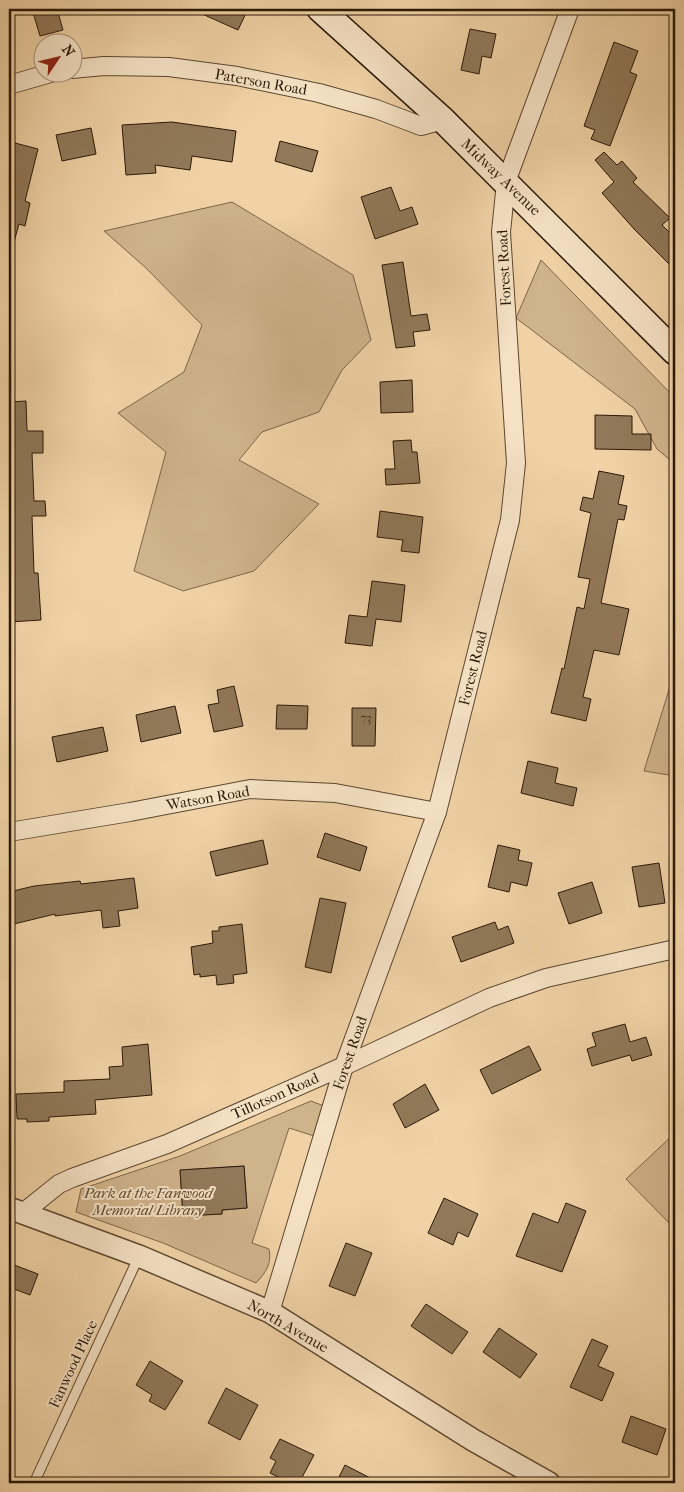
<svg xmlns="http://www.w3.org/2000/svg" width="684" height="1492" font-family="'IM FELL French Canon',serif">
<style>
.green{fill:#cfb38b;stroke:#7d6648;fill-rule:evenodd}
.building{fill:#917959;stroke:#2b1906}
.lines{fill:none;stroke-linecap:round;stroke-linejoin:round}
.service-casing{stroke:#5c472e;stroke-width:11}
.minor-casing{stroke:#5c472e;stroke-width:20}
.tertiary-casing{stroke:#5c472e;stroke-width:24}
.secondary-casing{stroke:#2b1906;stroke-width:28}
.service{stroke:#f5e2c5;stroke-width:9}
.minor{stroke:#f5e2c5;stroke-width:18}
.tertiary{stroke:#f5e2c5;stroke-width:21}
.secondary{stroke:#f5e2c5;stroke-width:25}
.labels{text-anchor:middle;stroke-width:4;stroke-linejoin:round;paint-order:stroke}
.number-label{font-size:12px;fill:#44311b}
.street-label{font-size:15px;fill:#2b1906;stroke:#f5e2c5}
.park-label{font-size:15px;font-style:italic;fill:#5c472e;stroke:#f5e2c5}
</style>
<rect width="100%" height="100%" fill="#f0d2a6"/>
<filter id="stains"><feTurbulence type="fractalNoise" baseFrequency=".004" numOctaves="4"/><feColorMatrix values="0 0 0 0 .2 0 0 0 0 .09 0 0 0 0 .02 0 0 0 .5 -.17"/></filter>
<radialGradient id="worn" r=".72"><stop offset=".6" stop-color="#630" stop-opacity="0"/><stop offset="1" stop-color="#630" stop-opacity=".3"/></radialGradient>
<g class="green">
<path d="M232,202l121,73 18,65 -29,30 -23,42 -57,20 -23,28 80,44 -65,67 -71,20 -49,-20 32,-119 -48,-39 66,-41 18,-47 -56,-57 -42,-37z"/>
<path d="M541,260l134,138v66l-18,-15 -22,-40 -119,-91z"/>
<path d="M675,670v106l-31,-5z"/>
<path d="M311,1101l13,5 -10,30 -25,-8 -37,115 17,6c3,15 -3,23 -13,34l-93,-40 -87,-31 5,-23 99,-33zM244,1166l3,42 -25,2v4l-39,2 -3,-46z"/>
<path d="M675,1133v104l-2,-10 -47,-48z"/>
</g>
<g class="building">
<path d="M32,9h25l6,21 -23,6z"/>
<path d="M191,9h57l-10,21z"/>
<path d="M470,29l26,5 -5,24 -9,-2 -3,18 -18,-4z"/>
<path d="M614,42l24,9 -8,21 7,3 -27,71 -19,-7 4,-9 -11,-4z"/>
<path d="M172,122l64,9 -4,31 -40,-6 -2,14 -35,-5 1,8 -30,2 -4,-50z"/>
<path d="M91,128l5,26 -34,7 -6,-26z"/>
<path d="M280,141l38,10 -6,21 -37,-11z"/>
<path d="M15,143l23,6 -13,52 5,2 -5,23 -6,-2 -5,18 -5,-1v-72z"/>
<path d="M604,152l13,13 5,-4 15,17 -4,4 37,36 -8,7 13,13v32l-40,-40 -33,-37 12,-11 -19,-22z"/>
<path d="M391,187l9,24 12,-4 6,17 -43,15 -14,-42z"/>
<path d="M403,262l8,54 16,-2 3,16 -17,2 2,14 -19,2 -14,-83z"/>
<path d="M412,380l1,32 -32,1 -1,-31z"/>
<path d="M26,401l1,30h16v22h-11l2,48h11l1,15h-14l2,57h4l3,47 -32,2v-47l4,-1 -2,-42h-2v-130z"/>
<path d="M595,415l37,1v18h19v16l-56,-1z"/>
<path d="M411,440l1,12h5l3,31 -34,2 -1,-16h10l-2,-28z"/>
<path d="M599,471l25,5 -6,28 9,2 -3,14 -6,-1 -17,84 28,6 -10,46 -25,-5 -11,47 8,2 -5,22 -35,-8 11,-45 2,1 13,-62 7,2 6,-30 -12,-2 13,-64 -11,-3 3,-13 10,2z"/>
<path d="M380,511l43,6 -4,36 -18,-2 2,-11 -26,-3z"/>
<path d="M372,581l33,4 -4,37 -25,-3 -4,27 -27,-3 4,-28 18,2z"/>
<path d="M234,686l9,40 -29,6 -6,-27 11,-2 -2,-13z"/>
<path d="M277,705l31,1 -1,23h-31z"/>
<path d="M175,706l6,27 -40,9 -5,-27z"/>
<path d="M352,708h24l-1,38h-23z"/>
<path d="M103,727l5,24 -51,11 -5,-25z"/>
<path d="M528,761l30,7 -3,15 22,5 -4,18 -52,-13z"/>
<path d="M325,833l42,14 -7,24 -43,-14z"/>
<path d="M263,840l5,24 -52,12 -6,-24z"/>
<path d="M498,845l22,5 -2,10 14,3 -5,23 -16,-4 -2,10 -21,-5z"/>
<path d="M659,863l6,40 -26,4 -7,-40z"/>
<path d="M134,878l4,30 -20,3 2,15 -17,2 -2,-18 -46,6v-2l-41,10 -5,-21v-11l25,-6 46,-5 1,3z"/>
<path d="M592,882l10,31 -33,11 -11,-31z"/>
<path d="M320,898l26,5 -15,70 -26,-6z"/>
<path d="M495,922l3,8 10,-4 6,17 -53,19 -9,-25z"/>
<path d="M242,924l5,49 -14,2 1,8 -17,2 -1,-10 -16,2v-3l-6,1 -3,-28 22,-4 -1,-12h7v-4z"/>
<path d="M625,1024l5,18 16,-5 6,18 -20,6 -2,-6 -38,11 -5,-17 9,-3 -4,-13z"/>
<path d="M148,1044l4,51 -57,5 1,14 -47,3v4l-22,1v-3h-10l-1,-25 48,-2v-11l46,-2 -1,-12 14,-1 -1,-19z"/>
<path d="M529,1046l12,24 -49,24 -12,-24z"/>
<path d="M425,1084l14,26 -34,18 -12,-24z"/>
<path d="M244,1166l3,42 -25,2v4l-39,2 -3,-46z"/>
<path d="M444,1198l34,16 -10,23 -10,-5 -5,13 -25,-12z"/>
<path d="M566,1203l20,8 -24,61 -46,-16 17,-43 25,10z"/>
<path d="M346,1243l26,10 -17,43 -26,-10z"/>
<path d="M9,1263l29,11 -8,21 -21,-8z"/>
<path d="M426,1304l42,28 -16,22 -41,-28z"/>
<path d="M499,1328l38,26 -17,24 -37,-26z"/>
<path d="M592,1339l16,7 -10,20 16,7 -12,28 -32,-14z"/>
<path d="M150,1361l33,20 -18,29 -16,-9 3,-6 -16,-10z"/>
<path d="M226,1388l32,17 -18,35 -32,-17z"/>
<path d="M631,1416l35,13 -9,26 -35,-13z"/>
<path d="M280,1439l34,16 -15,28h-9l-20,-10 6,-12 -6,-3z"/>
<path d="M345,1465l35,18h-44z"/>
</g>
<g class="lines">
<g class="service-casing">
<path id="service" d="M34,1483l105,-227"/>
</g>
<g class="minor-casing">
<g id="minor">
<path d="M72,69l32,-3 65,1 68,9 82,17 57,16 45,17 22,-6"/>
<path d="M9,85l45,-13"/>
<path d="M9,832l121,-20 120,-23 85,4 102,19"/>
<path d="M24,1212l35,-28 13,-6 95,-34 177,-78 145,-68 57,-20 129,-29"/>
<path d="M270,1312l74,-246 93,-254 73,-292 6,-57 -15,-231 5,-50 64,-173"/>
</g>
</g>
<g class="tertiary-casing">
<path id="tertiary" d="M9,1208l130,48 131,56 203,128 76,43"/>
</g>
<g class="secondary-casing">
<path id="secondary" d="M320,9l123,111 232,232"/>
</g>
<use href="#service" class="service"/>
<use href="#minor" class="minor"/>
<use href="#tertiary" class="tertiary"/>
<use href="#secondary" class="secondary"/>
</g>
<g class="labels">
<g class="number-label">
<text x="366" y="722">73</text>
</g>
<g class="street-label">
<text transform="translate(261 82) rotate(10)" y="5">Paterson Road</text>
<text transform="translate(501 177) rotate(44)" y="5">Midway Avenue</text>
<text transform="translate(504 268) rotate(-93)" y="5">Forest Road</text>
<text transform="translate(473 668) rotate(-76)" y="5">Forest Road</text>
<text transform="translate(208 798) rotate(-10)" y="5">Watson Road</text>
<text transform="translate(350 1053) rotate(-71)" y="5">Forest Road</text>
<text transform="translate(275 1096) rotate(-24)" y="5">Tillotson Road</text>
<text transform="translate(288 1326) rotate(30)" y="5">North Avenue</text>
<text transform="translate(73 1364) rotate(-65)" y="5">Fanwood Place</text>
</g>
<g class="park-label">
<text x="148" y="1198">Park at the Fanwood<tspan x="148" dy="17">Memorial Library</tspan></text>
</g>
</g>
<rect width="684" height="1492" fill="none" stroke="#f0d2a6" stroke-width="30"/>
<rect x="10" y="10" width="664" height="1472" fill="none" stroke="#2b1906" stroke-width="2.5"/>
<rect x="15" y="15" width="654" height="1462" fill="none" stroke="#2b1906"/>
<g transform="translate(58 58) rotate(55)"><circle r="24" fill="#f5e2c5" stroke="#a49279"/>
<path d="M0-4L9 19L0 12L-9 19Z" fill="#8f2418"/>
<text y="-8" font-size="14" font-weight="bold" text-anchor="middle" fill="#2b1906">N</text>
</g>
<rect width="100%" height="100%" filter="url(#stains)"/>
<rect width="100%" height="100%" fill="url(#worn)"/>
</svg>
